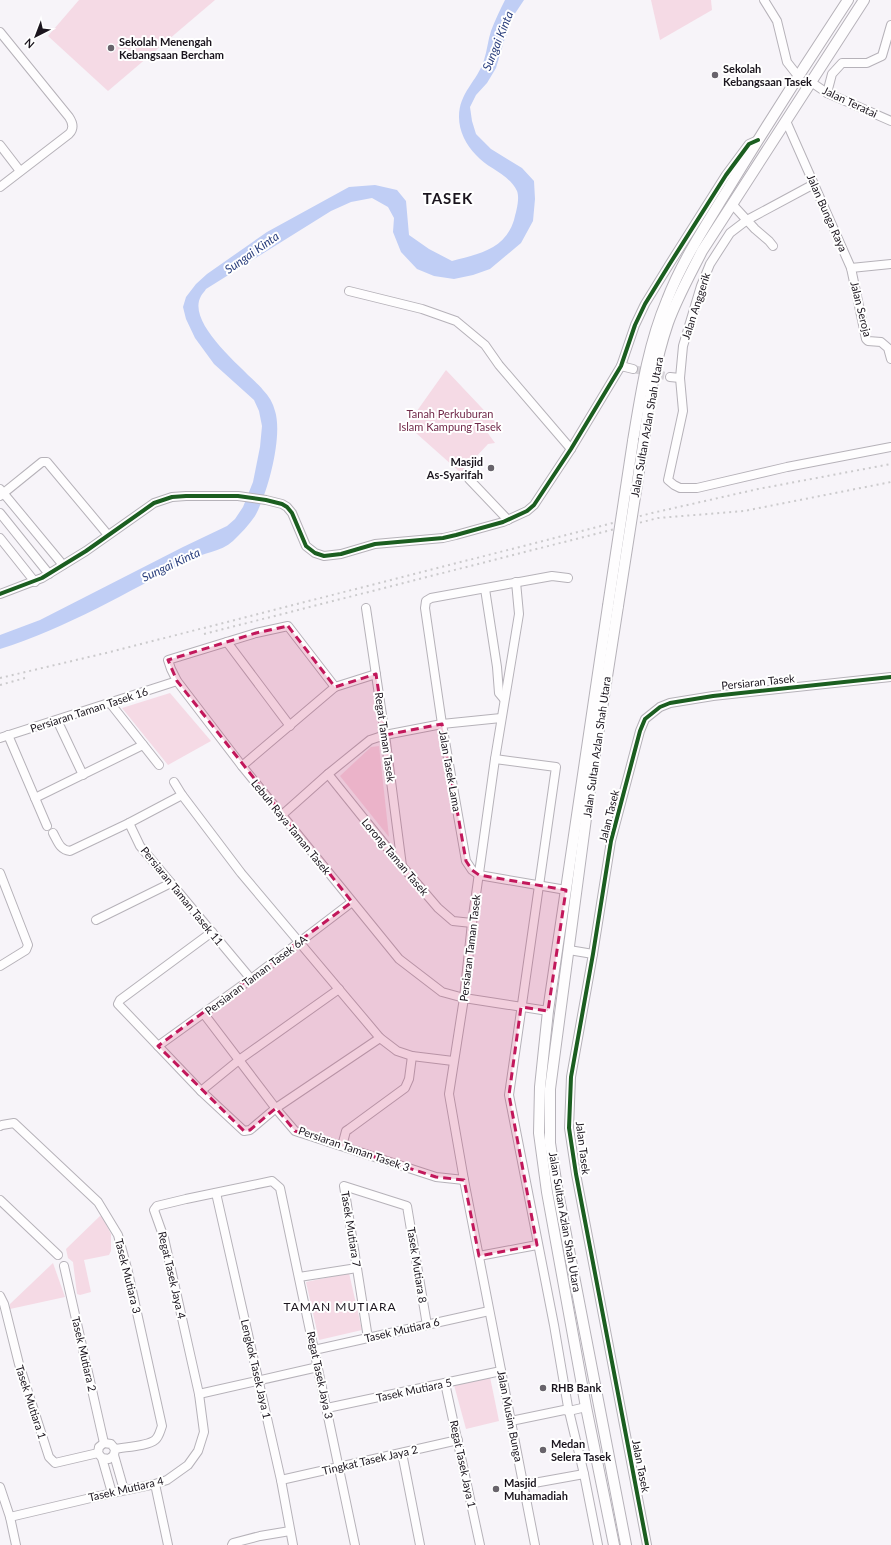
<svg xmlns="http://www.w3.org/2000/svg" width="891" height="1545" font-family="Lato,sans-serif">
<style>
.green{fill:#f5dae5}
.water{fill:#c0cef5}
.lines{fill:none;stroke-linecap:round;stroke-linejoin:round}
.minor-tunnel{stroke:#d6d3d8;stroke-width:8;stroke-dasharray:8 4;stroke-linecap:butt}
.minor-casing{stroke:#b6b2b9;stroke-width:10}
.major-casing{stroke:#b6b2b9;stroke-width:12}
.minor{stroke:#fefdfe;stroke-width:8}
.major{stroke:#fefdfe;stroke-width:10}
.rail{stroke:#cbcacc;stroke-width:2;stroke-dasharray:2 4;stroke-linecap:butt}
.major-bridge-casing{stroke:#b6b2b9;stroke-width:12;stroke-linecap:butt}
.major-bridge{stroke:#fefdfe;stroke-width:10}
.cycleway-casing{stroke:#fff;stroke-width:6}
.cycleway{stroke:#1b5e20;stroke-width:4}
.marked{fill:#c2185b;fill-opacity:0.2;stroke:#c2185b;stroke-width:3;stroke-dasharray:8 5;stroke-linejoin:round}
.poi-dot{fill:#68636b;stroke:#fff;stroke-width:1.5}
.labels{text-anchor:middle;stroke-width:4;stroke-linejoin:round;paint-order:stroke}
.poi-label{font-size:11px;font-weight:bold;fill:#1b151e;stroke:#fff;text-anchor:start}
.street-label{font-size:11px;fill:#1b151e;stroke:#fff}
.park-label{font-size:11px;fill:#712949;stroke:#fff}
.water-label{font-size:12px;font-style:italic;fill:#2c407e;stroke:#fff}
.neighbourhood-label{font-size:12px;letter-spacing:1px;fill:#1b151e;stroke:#fff}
.district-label{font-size:15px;font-weight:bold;letter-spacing:1px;fill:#1b151e;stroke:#fff}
</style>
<rect width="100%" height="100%" fill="#f7f4f9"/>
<g class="green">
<path d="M79,0h136l-107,91 -60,-55z"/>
<path d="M651,0h60l1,10 -52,30z"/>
<path d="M446,370l51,54 -10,8 8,11 -7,1 -27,29 -54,-48z"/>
<path d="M170,693l41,48 -43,24 -46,-57z"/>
<path d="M379,746l10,91 -49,-61 31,-29z"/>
<path d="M100,1216l2,1 9,17v17l-2,4 -25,5 7,32 -11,3 -3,-1 -4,-32 -5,-4 -2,-9z"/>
<path d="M53,1263l12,34 -55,12v-5z"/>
<path d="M349,1273l13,57 -43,10 -13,-58z"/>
<path d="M490,1377l9,44 -33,8 -12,-44z"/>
</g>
<path class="water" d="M505,0h19l-10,15 -10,26 -8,27 -9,15 -11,12 -6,12 2,14 4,13 15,15 31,19 12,13 1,18 -2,22 -12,22 -31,26 -17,6 -19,4 -20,-3 -17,-7 -16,-17 -8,-20 1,-14 -6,-11 -16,-9 -21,4 -20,9 -125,78c-1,2 -4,5 -5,7 -16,28 47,76 62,94 6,6 10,13 12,21 8,25 -7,82 -20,105 -6,9 -14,17 -22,25 -12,11 -31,12 -44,19 -62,32 -122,68 -189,89v-14l40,-15 143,-73 44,-21 8,-7 8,-12 10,-25 7,-35 2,-21 -3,-15 -5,-11 -40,-36 -19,-26 -9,-19 -3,-12 3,-10 10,-13 11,-10 60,-42 82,-45 26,-2 22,5 9,11 3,34 20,14 23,12c25,-7 53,-11 62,-41 2,-8 6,-21 3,-29 -9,-18 -29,-22 -41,-36 -10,-10 -17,-24 -17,-38 0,-25 18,-35 25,-57 3,-9 4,-20 7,-29 4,-11 9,-21 14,-31z"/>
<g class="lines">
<path class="minor-tunnel" d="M633,369l37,8"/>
<g class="minor-casing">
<g id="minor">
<path d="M764,0l13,21 10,41 11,14"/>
<path d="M0,32l69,85c4,6 5,12 0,17l-69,53"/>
<path d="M811,82l16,11 64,28"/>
<path d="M827,93l5,-19 10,-11h25l15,-7 9,-31"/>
<path d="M786,121l65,147 15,71 2,2 13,1 7,6 3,11"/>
<path d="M0,145l20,26"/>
<path d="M814,184l-67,36 -17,13 -20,31 -9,22 -18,60 -3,32 3,33 -15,69 6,5 6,3h17l90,-21 104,-20"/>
<path d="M732,204l23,25 14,12 4,5"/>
<path d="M851,268l40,-4"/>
<path d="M349,291l73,18 34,12 29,24 14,20 72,84"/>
<path d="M621,366l12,3"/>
<path d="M670,377l10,1"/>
<path d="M469,479l39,41"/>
<path d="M0,489l63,76"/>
<path d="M0,496l42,-34h5l61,73"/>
<path d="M0,513l49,61"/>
<path d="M0,538l35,44"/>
<path d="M516,582l3,32 -24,145 -23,164 -8,75 -15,96 15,86 71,365"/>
<path d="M485,589l12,78 2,26 5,6"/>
<path d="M0,594l42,-16 44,-27 68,-48 18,-6 14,-1h52l28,4 16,4 5,3 5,6 14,33 9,7 9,3 17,-2 34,-10 68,-6 13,-3 47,-13 24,-11 7,-6 37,-56 50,-83 14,-41 10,-21 24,-39 57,-90 23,-31 9,-4"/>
<path d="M366,608l19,127 17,131"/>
<path d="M227,642l63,84"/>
<path d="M335,687l-47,-61 -32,7 -88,27 3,9 6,12 65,85 157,193 43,33 22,6 84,13"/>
<path d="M110,703l49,62"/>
<path d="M57,720l26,55"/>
<path d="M8,735l39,91"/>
<path d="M0,738l177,-57"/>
<path d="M495,759l61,8 -47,328 45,230 14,82 16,67 14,71"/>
<path d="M242,766l93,-79 41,-13"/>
<path d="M328,774l74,92 36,42 15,13 19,2"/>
<path d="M174,782l8,13"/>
<path d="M35,798l108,-53"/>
<path d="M282,815l46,-41 42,-34 15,-5 57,-11 59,-6"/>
<path d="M53,833c5,9 7,17 17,18l59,-28"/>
<path d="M0,873l28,72 -2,5 -26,16"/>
<path d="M566,890l-87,-15 -7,-5 -6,-9 -24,-137 -17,-116 1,-7 5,-3 121,-22 16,2"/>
<path d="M96,920l75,-37"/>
<path d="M212,932l-92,68 -2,4 83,87 43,40 6,-1 26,-22 104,-70"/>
<path d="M569,950l24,4"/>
<path d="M251,979l-111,-133 -11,-23 53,-28 59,78 139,165 17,13 15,5 41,5"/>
<path d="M204,1014l73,96 18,21 141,46 28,3"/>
<path d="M158,1046l93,-67 101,-77"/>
<path d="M201,1091l38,-31 100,-71"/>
<path d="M0,1126l2,-1 12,-2 84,79 20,33 10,37 34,154c-2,5 -3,11 -7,14 -7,6 -31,7 -40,9"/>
<path d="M342,1146l4,-15 3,-2 56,-41 4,-9 3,-23"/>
<path d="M216,1193l65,287 12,65"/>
<path d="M0,1200l58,55"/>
<path d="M479,1256l58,-11"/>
<path d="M64,1266l40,177"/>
<path d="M299,1277l58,-9"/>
<path d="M0,1296l4,8 15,60 30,93 6,6 43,-10"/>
<path d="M368,1338l-24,-152 63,20 20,119"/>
<path d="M314,1350l175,-39"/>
<path d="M445,1383l35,162"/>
<path d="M199,1394l119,-27"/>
<path d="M327,1408l174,-37"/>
<path d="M511,1421l53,-11 5,1 17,-4"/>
<path d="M402,1453l18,92"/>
<path d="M114,1455l10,35"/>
<path d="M102,1458l7,1 5,-4 1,-6 -4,-5 -7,-1 -5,4 -1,6 4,5 10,35"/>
<path d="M281,1480l177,-40"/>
<path d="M155,1484l13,61"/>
<path d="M523,1485l61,-11"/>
<path d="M0,1487l10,30 6,28"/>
<path d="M10,1517l102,-24 43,-9 12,-4 21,-15 10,-14 6,-19 -5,-38 -35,-156 -10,-28 3,-4 29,-7 86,-18 8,7 75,357"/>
<path d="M232,1545l1,-2 27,-7 30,-5"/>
<path d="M647,1545l-71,-371 -7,-46 2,-51 22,-123 18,-113 29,-110 5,-12 15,-12 10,-4 43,-7 178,-19"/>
</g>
</g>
<g class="major-casing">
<g id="major">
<path d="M644,439c5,-39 11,-78 24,-116 9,-25 22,-48 34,-72l162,-251"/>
<path d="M633,441c8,-48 15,-96 34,-141 15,-39 39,-75 61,-111 39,-64 79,-127 120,-189"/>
<path d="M608,606l-60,405 -8,76 -1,46 8,59 39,215 28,138"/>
<path d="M618,606l-26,167 -42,316v54l8,50 68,352"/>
</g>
</g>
<use href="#minor" class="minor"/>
<use href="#major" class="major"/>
<g class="rail">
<path d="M204,634l454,-116 86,-7 147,-29"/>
<path d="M0,678l110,-26 542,-139 106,-24 133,-25"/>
<path d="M0,685l25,-7"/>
</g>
<g class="major-bridge-casing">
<g id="major-bridge">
<path d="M608,606l25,-165"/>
<path d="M618,606l26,-167"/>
</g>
</g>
<use href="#major-bridge" class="major-bridge"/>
<g class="cycleway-casing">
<g id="cycleway">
<path d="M0,594l42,-16 44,-27 68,-48 18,-6 14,-1h52l28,4 16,4 5,3 5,6 14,33 9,7 9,3 17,-2 34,-10 68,-6 13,-3 47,-13 24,-11 7,-6 37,-56 50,-83 14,-41 10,-21 24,-39 57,-90 23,-31 9,-4"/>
<path d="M647,1545l-71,-371 -7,-46 2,-51 22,-123 18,-113 29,-110 5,-12 15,-12 10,-4 43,-7 178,-19"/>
</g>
</g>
<use href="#cycleway" class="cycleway"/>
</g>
<path class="marked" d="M288,626l47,61 41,-13 9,61 57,-11 24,137 6,9 7,5 87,15 -18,121 -27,-4 -12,88 28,150 -58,11 -15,-76 -28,-3 -141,-46 -19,-23 -26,22 -6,1 -86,-85 194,-144 -175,-221 -9,-21 88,-27z"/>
<g class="poi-dot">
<circle cx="111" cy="48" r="4"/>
<circle cx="715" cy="75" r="4"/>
<circle cx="491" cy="468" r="4"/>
<circle cx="543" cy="1388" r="4"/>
<circle cx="543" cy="1450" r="4"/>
<circle cx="496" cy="1489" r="4"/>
</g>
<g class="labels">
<g class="poi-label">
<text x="119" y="46">Sekolah Menengah<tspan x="119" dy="13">Kebangsaan Bercham</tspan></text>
<text x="723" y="73">Sekolah<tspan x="723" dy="13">Kebangsaan Tasek</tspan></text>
<text x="483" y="466" text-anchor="end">Masjid<tspan x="483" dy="13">As-Syarifah</tspan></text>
<text x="551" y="1392">RHB Bank</text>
<text x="551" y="1448">Medan<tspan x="551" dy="13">Selera Tasek</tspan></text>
<text x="504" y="1487">Masjid<tspan x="504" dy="13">Muhamadiah</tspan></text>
</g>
<g class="street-label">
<text transform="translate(850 102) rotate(25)" y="4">Jalan Teratai</text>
<text transform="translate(827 213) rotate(66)" y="4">Jalan Bunga Raya</text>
<text transform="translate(696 306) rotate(-72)" y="4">Jalan Anggerik</text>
<text transform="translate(861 309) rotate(76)" y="4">Jalan Seroja</text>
<text transform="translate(647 427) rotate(-80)" y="4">Jalan Sultan Azlan Shah Utara</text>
<text transform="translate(758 682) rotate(-6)" y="4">Persiaran Tasek</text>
<text transform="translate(89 710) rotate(-18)" y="4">Persiaran Taman Tasek 16</text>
<text transform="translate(385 737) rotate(82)" y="4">Regat Taman Tasek</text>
<text transform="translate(597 747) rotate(-82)" y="4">Jalan Sultan Azlan Shah Utara</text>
<text transform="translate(450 771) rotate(80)" y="4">Jalan Tasek Lama</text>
<text transform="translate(609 816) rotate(-76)" y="4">Jalan Tasek</text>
<text transform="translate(291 827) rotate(51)" y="4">Lebuh Raya Taman Tasek</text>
<text transform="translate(395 857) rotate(50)" y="4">Lorong Taman Tasek</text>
<text transform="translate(182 896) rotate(51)" y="4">Persiaran Taman Tasek 11</text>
<text transform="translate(470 948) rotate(-83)" y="4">Persiaran Taman Tasek</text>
<text transform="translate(256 975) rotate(-37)" y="4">Persiaran Taman Tasek 6A</text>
<text transform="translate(583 1148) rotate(83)" y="4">Jalan Tasek</text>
<text transform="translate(354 1149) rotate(19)" y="4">Persiaran Taman Tasek 3</text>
<text transform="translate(565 1222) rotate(80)" y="4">Jalan Sultan Azlan Shah Utara</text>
<text transform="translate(351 1229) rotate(81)" y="4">Tasek Mutiara 7</text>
<text transform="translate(417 1265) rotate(81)" y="4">Tasek Mutiara 8</text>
<text transform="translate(172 1275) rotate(77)" y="4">Regat Tasek Jaya 4</text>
<text transform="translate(128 1276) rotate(76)" y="4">Tasek Mutiara 3</text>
<text transform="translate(402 1330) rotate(-13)" y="4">Tasek Mutiara 6</text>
<text transform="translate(84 1354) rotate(77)" y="4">Tasek Mutiara 2</text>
<text transform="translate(256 1369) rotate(77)" y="4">Lengkok Tasek Jaya 1</text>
<text transform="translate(320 1375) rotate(78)" y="4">Regat Tasek Jaya 3</text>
<text transform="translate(414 1390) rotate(-12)" y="4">Tasek Mutiara 5</text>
<text transform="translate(31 1402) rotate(72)" y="4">Tasek Mutiara 1</text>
<text transform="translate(510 1416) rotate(79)" y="4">Jalan Musim Bunga</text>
<text transform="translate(370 1460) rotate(-13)" y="4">Tingkat Tasek Jaya 2</text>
<text transform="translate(463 1464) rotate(78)" y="4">Regat Tasek Jaya 1</text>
<text transform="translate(641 1466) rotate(79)" y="4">Jalan Tasek</text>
<text transform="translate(126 1489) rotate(-13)" y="4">Tasek Mutiara 4</text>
</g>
<g class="park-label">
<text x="450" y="418">Tanah Perkuburan<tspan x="450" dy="13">Islam Kampung Tasek</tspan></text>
</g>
<g class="water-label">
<text transform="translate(498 41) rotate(-68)" y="4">Sungai Kinta</text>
<text transform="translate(252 253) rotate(-35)" y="4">Sungai Kinta</text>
<text transform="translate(171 565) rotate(-25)" y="4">Sungai Kinta</text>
</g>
<g class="neighbourhood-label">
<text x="340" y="1311">TAMAN MUTIARA</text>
</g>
<g class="district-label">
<text x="448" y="204">TASEK</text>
</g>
</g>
<g transform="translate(36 36) rotate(222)" stroke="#ffffff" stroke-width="3" paint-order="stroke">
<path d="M0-3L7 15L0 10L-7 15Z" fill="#1b151e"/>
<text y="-6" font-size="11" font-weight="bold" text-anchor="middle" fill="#1b151e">N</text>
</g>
</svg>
